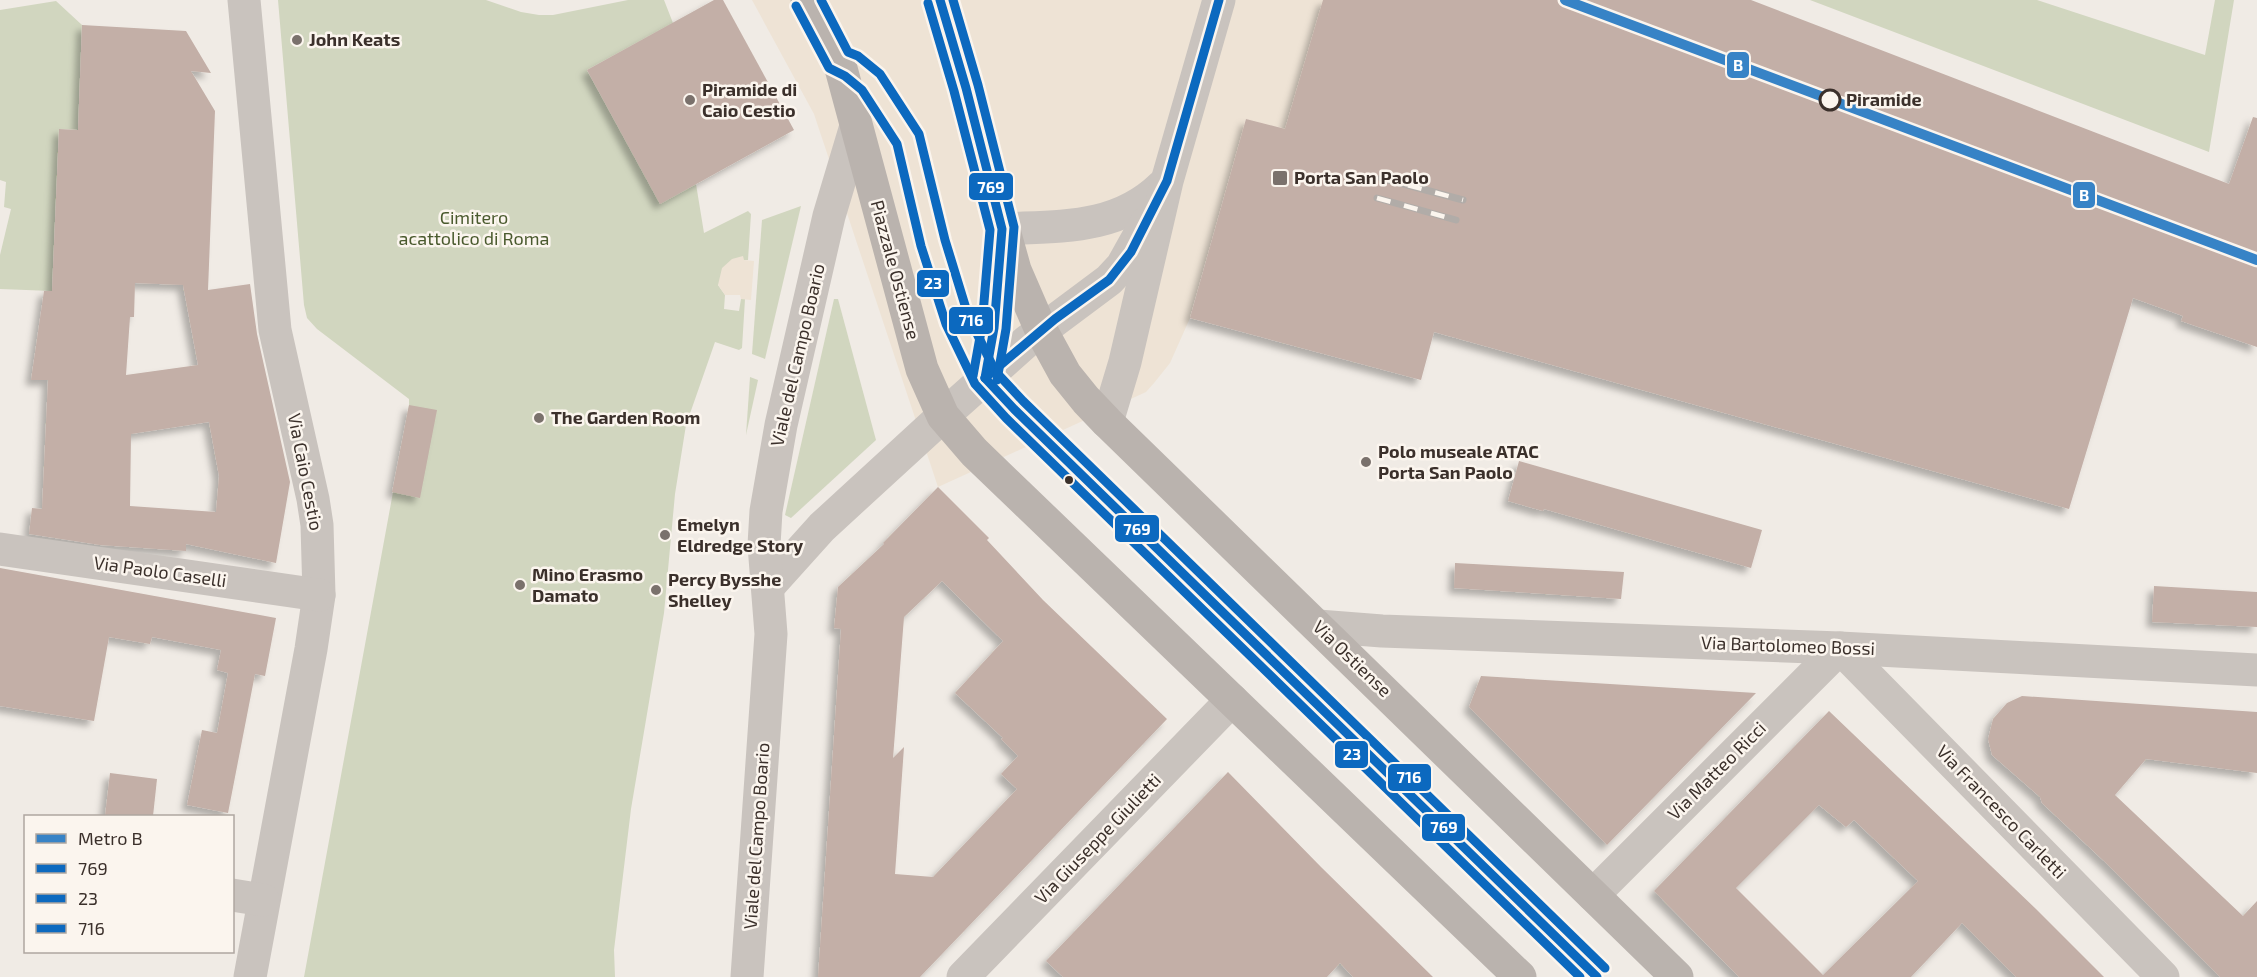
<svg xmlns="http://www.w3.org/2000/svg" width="2257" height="977" font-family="'Exo 2',sans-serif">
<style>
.green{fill:#d1d6bf}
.plaza{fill:#eee3d5}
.building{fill:#c3afa7;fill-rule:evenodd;filter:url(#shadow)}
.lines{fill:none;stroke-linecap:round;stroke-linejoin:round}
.minor{stroke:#c9c3be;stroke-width:33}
.tertiary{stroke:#c9c3be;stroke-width:33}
.secondary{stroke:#bab3ae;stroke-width:33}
.rail-casing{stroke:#b1aca8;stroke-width:7}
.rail{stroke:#fbf5ee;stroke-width:4.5;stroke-dasharray:14;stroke-linecap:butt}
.bus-1-casing{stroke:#fbf5ee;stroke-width:14}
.bus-2-casing{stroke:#fbf5ee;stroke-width:14}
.bus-3-casing{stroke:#fbf5ee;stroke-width:14}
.bus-1{stroke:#0c69bf;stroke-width:9}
.bus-2{stroke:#0c69bf;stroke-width:9}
.bus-3{stroke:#0c69bf;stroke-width:9}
.metro-1-casing{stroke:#fbf5ee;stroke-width:15}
.metro-1{stroke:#3783c6;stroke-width:10}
.poi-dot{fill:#7a716c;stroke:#fbf5ee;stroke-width:2}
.stop-dot{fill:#fbf5ee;stroke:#3b302b;stroke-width:3}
.bus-dot{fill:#3b302b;stroke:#fbf5ee;stroke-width:2}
.labels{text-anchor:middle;stroke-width:5;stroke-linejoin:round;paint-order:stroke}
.poi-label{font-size:18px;font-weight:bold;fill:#3b302b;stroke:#fbf5ee;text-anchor:start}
.stop-label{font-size:18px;font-weight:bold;fill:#3b302b;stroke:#fbf5ee;text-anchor:start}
.park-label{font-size:18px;fill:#4a5a2e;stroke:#fbf5ee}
.street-label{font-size:18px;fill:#3b302b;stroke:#fbf5ee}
.line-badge{stroke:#fbf5ee;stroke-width:2}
.badge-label{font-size:16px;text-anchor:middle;font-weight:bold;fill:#fff}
</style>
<defs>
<filter id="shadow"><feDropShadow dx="-5.5" dy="5.5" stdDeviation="3" flood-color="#0004"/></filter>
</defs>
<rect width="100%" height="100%" fill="#f0ebe5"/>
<g class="green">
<path d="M278,0h208l35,12 18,3h14l75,-15h36l9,23 -86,47 73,133 36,-19 8,49 44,-22 3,3 -3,46h-4l-26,25 7,10 -1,14 15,2 2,-12h4l-3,49 -3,2 -24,-8 -29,83 -11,69 -11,119 -33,196 -17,141 1,27h-311l105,-572v-6l-92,-70 -10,-11 -3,-13z"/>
<path d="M1810,0h227l168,55 10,-55h19l-25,152z"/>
<path d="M56,1l26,24 -4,105 -19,-1 -7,162 -52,-2v-34l11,-46 -7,-2 2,-25 -6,-2v-170z"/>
<path d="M801,206l-36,153 -13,-5 10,-134z"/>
<path d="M834,299h4l38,141 -85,78 -6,-3z"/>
<path d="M750,377l8,3 -12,55z"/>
</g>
<g class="plaza">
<path d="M752,0h594l-38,136 -62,-16 -56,198 -20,45 -16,20 -8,9 -208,95 -124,-373z"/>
<path d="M743,256l1,4 10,1 -3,39 -10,-1 -1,-4h-15l-7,-10 4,-17 10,-9z"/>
</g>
<g class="building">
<path d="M714,0h9l71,130 -134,74 -73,-134z"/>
<path d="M1323,0h428l478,184 24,-67 4,1v229l-76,-26 2,-5 -50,-18 -64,211 -635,-177 -13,48 -231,-62 56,-199 39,10z"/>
<path d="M82,25l104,6 25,42 -20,-2 24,40 -7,179 42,-6 7,50 33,148 -14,81 -90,-19v7l-86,-6 -71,-11 3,-26 10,1 6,-129h-17l13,-89h8l7,-162 19,1zM135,283l48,2 15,80 -72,10 4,-58h4zM209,422l10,54 -3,36 -86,-6 1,-72z"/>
<path d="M409,405l28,5 -17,88 -28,-6z"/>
<path d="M1519,461l243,69 -11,38 -207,-59 -1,2 -35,-10z"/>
<path d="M938,487l51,51 -2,2 56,60 124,119 -247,258h-102l23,-348 -7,-1 4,-41 46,-43 -1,-1zM942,581l61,60 -48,52 48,45 -2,1 17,17 -17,18 16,15 -84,88 -38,-3 9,-127 -11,11 11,-141z"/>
<path d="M1455,563l169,9 -3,27 -167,-11z"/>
<path d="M0,568l276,50 -11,58 -10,-2 -27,139 -41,-8 15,-75 15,3 11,-60 -11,-3 4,-20 -69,-13 -2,7 -41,-7 -15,84 -94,-15z"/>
<path d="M2154,586l103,6v35l-105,-5z"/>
<path d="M1481,676l64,4 211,13 -149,152 -138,-138z"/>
<path d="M2022,696l235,16v61l-111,-14 -31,36 128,121 14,-15v76h-37l-115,-115 -63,-59 -2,-6 -48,-42 -4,-16 5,-20 14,-16z"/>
<path d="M1829,711l207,198 68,68h-88l-54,-54 -51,54h-172l-85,-86zM1819,805l27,22 8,-7 64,61 -95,94 -87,-87z"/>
<path d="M1228,772l93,95 112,110h-80l-13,-14 -13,14h-264l-17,-16z"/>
<path d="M110,773l47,6 -4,37h-48z"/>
</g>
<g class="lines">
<g class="minor">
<path d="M244,0l31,330 38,169 4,26 2,70 -8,54 -61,328"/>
<path d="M0,549l319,46"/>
<path d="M768,587l54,-60 121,-111"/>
<path d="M1318,626l64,5 458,17 417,22"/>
<path d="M232,895l31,5"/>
<path d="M1593,895l247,-247 323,329"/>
<path d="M747,977l24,-343 -7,-89 2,-34 15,-86 48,-209 27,-90"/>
<path d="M963,977l269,-277"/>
</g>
<g class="tertiary">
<path d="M1002,229c58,-3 115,1 160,-43"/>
<path d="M943,416l83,-74 83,-62 13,-14 24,-43"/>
<path d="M1107,422l18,-60 42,-181 52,-181"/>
</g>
<g class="secondary">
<path d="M807,0l32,61 83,308 21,47 31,36 546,525"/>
<path d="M940,0l75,270 26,60 24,44 21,26 21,22 570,555"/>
</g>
<g class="rail-casing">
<g id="rail">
<path d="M1381,178l82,22"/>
<path d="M1377,198l79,22"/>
</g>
</g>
<use href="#rail" class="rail"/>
<g class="bus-1-casing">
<g id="bus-1">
<path d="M940,0l26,88 36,141 -8,99 -9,50"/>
<path d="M985,378l29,31 583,568"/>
<path d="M985,378l70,-59 54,-39 22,-28 36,-71 52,-181"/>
</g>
</g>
<g class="bus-2-casing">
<g id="bus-2">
<path d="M928,3l26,88 36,139 -8,96 -9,50"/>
<path d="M796,6l33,62 16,8 17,14 35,54 24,102 25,78 29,60 31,34 574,559"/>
</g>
</g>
<g class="bus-3-casing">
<g id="bus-3">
<path d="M821,0l27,52 10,4 22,18 39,60 26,106 23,75 27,56 28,30 582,567"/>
<path d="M953,0l25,85 36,142 -8,102 -9,51"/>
</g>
</g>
<use href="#bus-1" class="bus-1"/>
<use href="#bus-2" class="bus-2"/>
<use href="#bus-3" class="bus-3"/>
<g class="metro-1-casing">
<path id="metro-1" d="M1565,0l692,260"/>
</g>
<use href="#metro-1" class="metro-1"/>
</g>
<g class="poi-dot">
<circle cx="297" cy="40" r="6"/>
<circle cx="690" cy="100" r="6"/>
<rect x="1272" y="170" width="16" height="16" rx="3"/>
<circle cx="539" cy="418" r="6"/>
<circle cx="1366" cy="462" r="6"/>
<circle cx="665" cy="535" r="6"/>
<circle cx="520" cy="585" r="6"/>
<circle cx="656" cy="590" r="6"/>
</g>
<circle class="stop-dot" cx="1830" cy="100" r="10"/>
<circle class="bus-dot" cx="1069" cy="480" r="5"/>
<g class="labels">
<g class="poi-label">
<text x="309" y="46">John Keats</text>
<text x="702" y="96">Piramide di<tspan x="702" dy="21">Caio Cestio</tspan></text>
<text x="1294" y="184">Porta San Paolo</text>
<text x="551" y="424">The Garden Room</text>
<text x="1378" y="458">Polo museale ATAC<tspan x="1378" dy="21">Porta San Paolo</tspan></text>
<text x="677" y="531">Emelyn<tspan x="677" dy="21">Eldredge Story</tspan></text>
<text x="532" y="581">Mino Erasmo<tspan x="532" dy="21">Damato</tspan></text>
<text x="668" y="586">Percy Bysshe<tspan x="668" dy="21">Shelley</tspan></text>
</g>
<g class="stop-label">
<text x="1846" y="106">Piramide</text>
</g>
<g class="park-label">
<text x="474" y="224">Cimitero<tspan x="474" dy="21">acattolico di Roma</tspan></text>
</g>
<g class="street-label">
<text transform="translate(895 270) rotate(75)" y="6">Piazzale Ostiense</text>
<text transform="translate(798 355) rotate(-77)" y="6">Viale del Campo Boario</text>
<text transform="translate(305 472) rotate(79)" y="6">Via Caio Cestio</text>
<text transform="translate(160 572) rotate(8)" y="6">Via Paolo Caselli</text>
<text transform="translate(1788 646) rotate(2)" y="6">Via Bartolomeo Bossi</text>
<text transform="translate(1352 659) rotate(44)" y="6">Via Ostiense</text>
<text transform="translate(1717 771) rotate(-45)" y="6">Via Matteo Ricci</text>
<text transform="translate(2001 812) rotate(46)" y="6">Via Francesco Carletti</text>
<text transform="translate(757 836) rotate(-86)" y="6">Viale del Campo Boario</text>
<text transform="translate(1098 839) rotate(-46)" y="6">Via Giuseppe Giulietti</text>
</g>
</g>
<g class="line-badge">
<rect x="1726" y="51" width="24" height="28" rx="6" fill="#3783c6"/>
<rect x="968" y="172" width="46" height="29" rx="6" fill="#0c69bf"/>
<rect x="2072" y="181" width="24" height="28" rx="6" fill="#3783c6"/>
<rect x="916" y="269" width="34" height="29" rx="6" fill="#0c69bf"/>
<rect x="948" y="306" width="46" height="29" rx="6" fill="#0c69bf"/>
<rect x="1114" y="514" width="46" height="29" rx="6" fill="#0c69bf"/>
<rect x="1334" y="740" width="35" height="29" rx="6" fill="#0c69bf"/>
<rect x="1387" y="763" width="45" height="29" rx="6" fill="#0c69bf"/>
<rect x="1421" y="813" width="45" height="29" rx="6" fill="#0c69bf"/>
</g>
<g class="badge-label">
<text x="1738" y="71">B</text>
<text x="991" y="193">769</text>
<text x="2084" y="201">B</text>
<text x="933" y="289">23</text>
<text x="971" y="326">716</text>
<text x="1137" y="535">769</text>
<text x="1352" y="760">23</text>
<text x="1409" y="783">716</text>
<text x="1444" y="833">769</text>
</g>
<rect x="24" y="815" width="210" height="138" fill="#fbf5ee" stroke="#aea6a0" stroke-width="1.5"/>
<rect x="36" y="834" width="30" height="9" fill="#3783c6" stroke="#aea6a0" stroke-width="1.5"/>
<text x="78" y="845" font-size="18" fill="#3b302b">Metro B</text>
<rect x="36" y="864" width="30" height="9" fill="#0c69bf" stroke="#aea6a0" stroke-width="1.5"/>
<text x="78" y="875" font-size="18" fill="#3b302b">769</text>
<rect x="36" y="894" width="30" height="9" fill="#0c69bf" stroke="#aea6a0" stroke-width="1.5"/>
<text x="78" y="905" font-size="18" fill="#3b302b">23</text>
<rect x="36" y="924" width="30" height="9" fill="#0c69bf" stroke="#aea6a0" stroke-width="1.5"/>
<text x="78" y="935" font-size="18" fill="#3b302b">716</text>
</svg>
